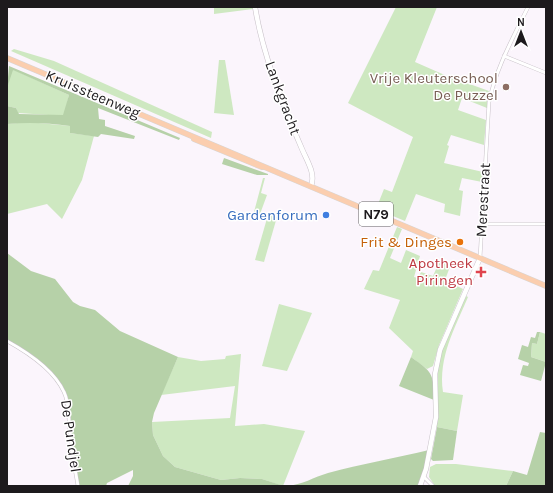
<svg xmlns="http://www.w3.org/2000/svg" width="553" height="493" font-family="Karla,sans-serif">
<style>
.green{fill:#cee8c1}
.forest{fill:#b6d1a8}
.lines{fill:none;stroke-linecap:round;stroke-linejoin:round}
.street-casing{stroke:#c8c1c8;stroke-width:4}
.secondary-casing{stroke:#c8c1c8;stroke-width:5.5}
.primary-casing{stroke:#d6d6d6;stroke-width:6}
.street{stroke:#fff;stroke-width:3}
.secondary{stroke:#fff;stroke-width:4.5}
.primary{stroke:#fbceaf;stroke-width:5}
.education-dot{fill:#8d6e63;stroke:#fff;stroke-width:1.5}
.shop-dot{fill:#3f7fe0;stroke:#fff;stroke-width:1.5}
.food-dot{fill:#e8710a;stroke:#fff;stroke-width:1.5}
.health-dot{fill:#e0444e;stroke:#fff;stroke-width:1.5}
.labels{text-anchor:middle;stroke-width:3;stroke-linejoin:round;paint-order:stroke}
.shield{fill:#fff;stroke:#615f61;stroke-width:1}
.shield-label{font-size:14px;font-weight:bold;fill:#1d1a1d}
.education-label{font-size:15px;fill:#785e54;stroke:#fff;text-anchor:end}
.street-label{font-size:15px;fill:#1d1a1d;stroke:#fff}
.shop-label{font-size:15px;fill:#366cbe;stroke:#fff;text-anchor:end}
.food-label{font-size:15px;fill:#c56008;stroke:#fff;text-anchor:end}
.health-label{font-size:15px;fill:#be3a42;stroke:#fff;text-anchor:end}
</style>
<rect width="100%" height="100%" fill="#fbf5fc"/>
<g class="green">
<path d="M214,7h39v2l-39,5z"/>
<path d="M396,7h41l-22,55 48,21 1,-1 25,9 -2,17 -25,-10 -4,12 28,10 -2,25 -33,-10 -4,10 2,1 -5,17 39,9 -1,10 -20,-4 -3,12 4,1 -3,25 -16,-4 1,-8 -29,-10 -11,27 -29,-12 8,-20 8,3 21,-55 -65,-34z"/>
<path d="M14,49l40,12 158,71 -1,6 -200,-87z"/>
<path d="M219,60h6l9,55 -20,-2z"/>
<path d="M12,69l57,26 -5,21 -46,-3 -2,-5 -9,-2v-18z"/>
<path d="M28,122l43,4 -1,7 24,3 -12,44 -20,39 -15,-15 -40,10v-90z"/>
<path d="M263,178h2l-4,15 6,2 -7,19 -6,-2z"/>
<path d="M268,215l9,2 -13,45 -9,-2z"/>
<path d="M397,227l5,2 -12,29 11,5 5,-13 14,6 -6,21 4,1 3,-6 12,4 7,-16 11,4 -6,16 18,9 -24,56 -6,21 -6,3 -16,-12 2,-6 -24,-23 11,-28 -36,-11 9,-19 6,1z"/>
<path d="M466,296l2,1c-13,31 -30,60 -25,95l20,3 -6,36 -20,-4 1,-59 5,-22z"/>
<path d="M279,304l33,9 -25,58 -25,-5z"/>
<path d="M540,332l6,2v28l-15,-5 1,-14 5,1z"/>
<path d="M241,354l-6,72 29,-2 41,7 -22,55 -21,-7 -22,-1 -19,2 -46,-13 -12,-11 -10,-21 -1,-13 78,-4 5,-32 -74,9 17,-38 23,4 24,-2 1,-3z"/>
<path d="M456,464l57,7 -7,15h-71l-6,-9 1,-10 6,-3z"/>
</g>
<g class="forest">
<path d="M9,66l171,72 -1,2 -81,-32 1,11 6,1v6l30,10 -1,3 -33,-5 -3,3 -28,-4v-7c-21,-3 -41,-4 -63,-2v-18l9,2 3,6 44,1 6,-20 -56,-25 -6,18z"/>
<path d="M224,158l44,16v1h-11l-35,-11z"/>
<path d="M7,253l24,18 24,8 18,23 7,4 15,4 25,21 58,26 -24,56 -2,9 1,13 10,21 12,11 46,13 19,-2 22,1 22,7h-156l5,-10v-6l-26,13 -1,3h-27l-12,-90 -23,-30 -37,-26z"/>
<path d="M537,332h3l-3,12 -5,-1 -1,14 15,5 -5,19 -21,-6 3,-10 5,1 1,-3 -11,-4 4,-14 6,2 3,-10 4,1z"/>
<path d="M411,357c21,15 23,16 23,43l-35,-14z"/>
<path d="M437,427l20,4 -4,29 -20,1 -2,-2z"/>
<path d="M540,432l6,1v53h-40l7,-15 14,4z"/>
<path d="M429,450l-8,30 -4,6h-130c15,-1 27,-9 41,-13 33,-9 67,-15 101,-23z"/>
</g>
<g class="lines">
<g class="street-casing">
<g id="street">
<path d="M504,56l42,17"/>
<path d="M481,224h65"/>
<path d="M480,258l9,-156c7,-34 24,-64 39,-95"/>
<path d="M7,341c20,11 47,29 57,51 6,12 4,26 6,39 1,19 5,37 8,55"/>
<path d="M424,477l9,9"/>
</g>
</g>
<g class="secondary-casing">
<g id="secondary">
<path d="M255,7c8,49 28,98 47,142 5,12 14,25 9,37"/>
<path d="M420,486l6,-17 10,-52 -1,-43 5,-24 40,-92"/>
</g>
</g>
<g class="primary-casing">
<g id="primary">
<path d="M7,58l539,228"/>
<path d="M194,139l68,28"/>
</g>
</g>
<use href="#street" class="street"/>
<use href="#secondary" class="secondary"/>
<use href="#primary" class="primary"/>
</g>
<circle class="education-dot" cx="506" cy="87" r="4"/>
<circle class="shop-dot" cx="326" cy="215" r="4"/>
<circle class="food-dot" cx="460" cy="242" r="4"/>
<path class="health-dot" d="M479 266h4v4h4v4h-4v4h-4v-4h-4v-4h4z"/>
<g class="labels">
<rect class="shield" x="359" y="202" width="34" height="24" rx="3"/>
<g class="shield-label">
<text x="376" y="219">N79</text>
</g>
<g class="education-label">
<text x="498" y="83">Vrije Kleuterschool<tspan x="498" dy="17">De Puzzel</tspan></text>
</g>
<g class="street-label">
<text transform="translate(93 94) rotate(23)" y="5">Kruissteenweg</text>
<text transform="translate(283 98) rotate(70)" y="5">Lankgracht</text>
<text transform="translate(483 200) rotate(-87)" y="5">Merestraat</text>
<text transform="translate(71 436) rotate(82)" y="5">De Pundjel</text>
</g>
<g class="shop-label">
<text x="318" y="220">Gardenforum</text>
</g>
<g class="food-label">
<text x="452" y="247">Frit &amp; Dinges</text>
</g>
<g class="health-label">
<text x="473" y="268">Apotheek<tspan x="473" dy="17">Piringen</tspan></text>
</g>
</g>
<rect width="553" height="493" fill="none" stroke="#1d1a1d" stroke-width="16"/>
<g transform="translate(521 32)" stroke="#ffffff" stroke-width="3" paint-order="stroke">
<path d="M0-3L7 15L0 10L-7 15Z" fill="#1d1a1d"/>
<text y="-6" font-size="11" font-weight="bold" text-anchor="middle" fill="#1d1a1d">N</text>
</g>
</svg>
